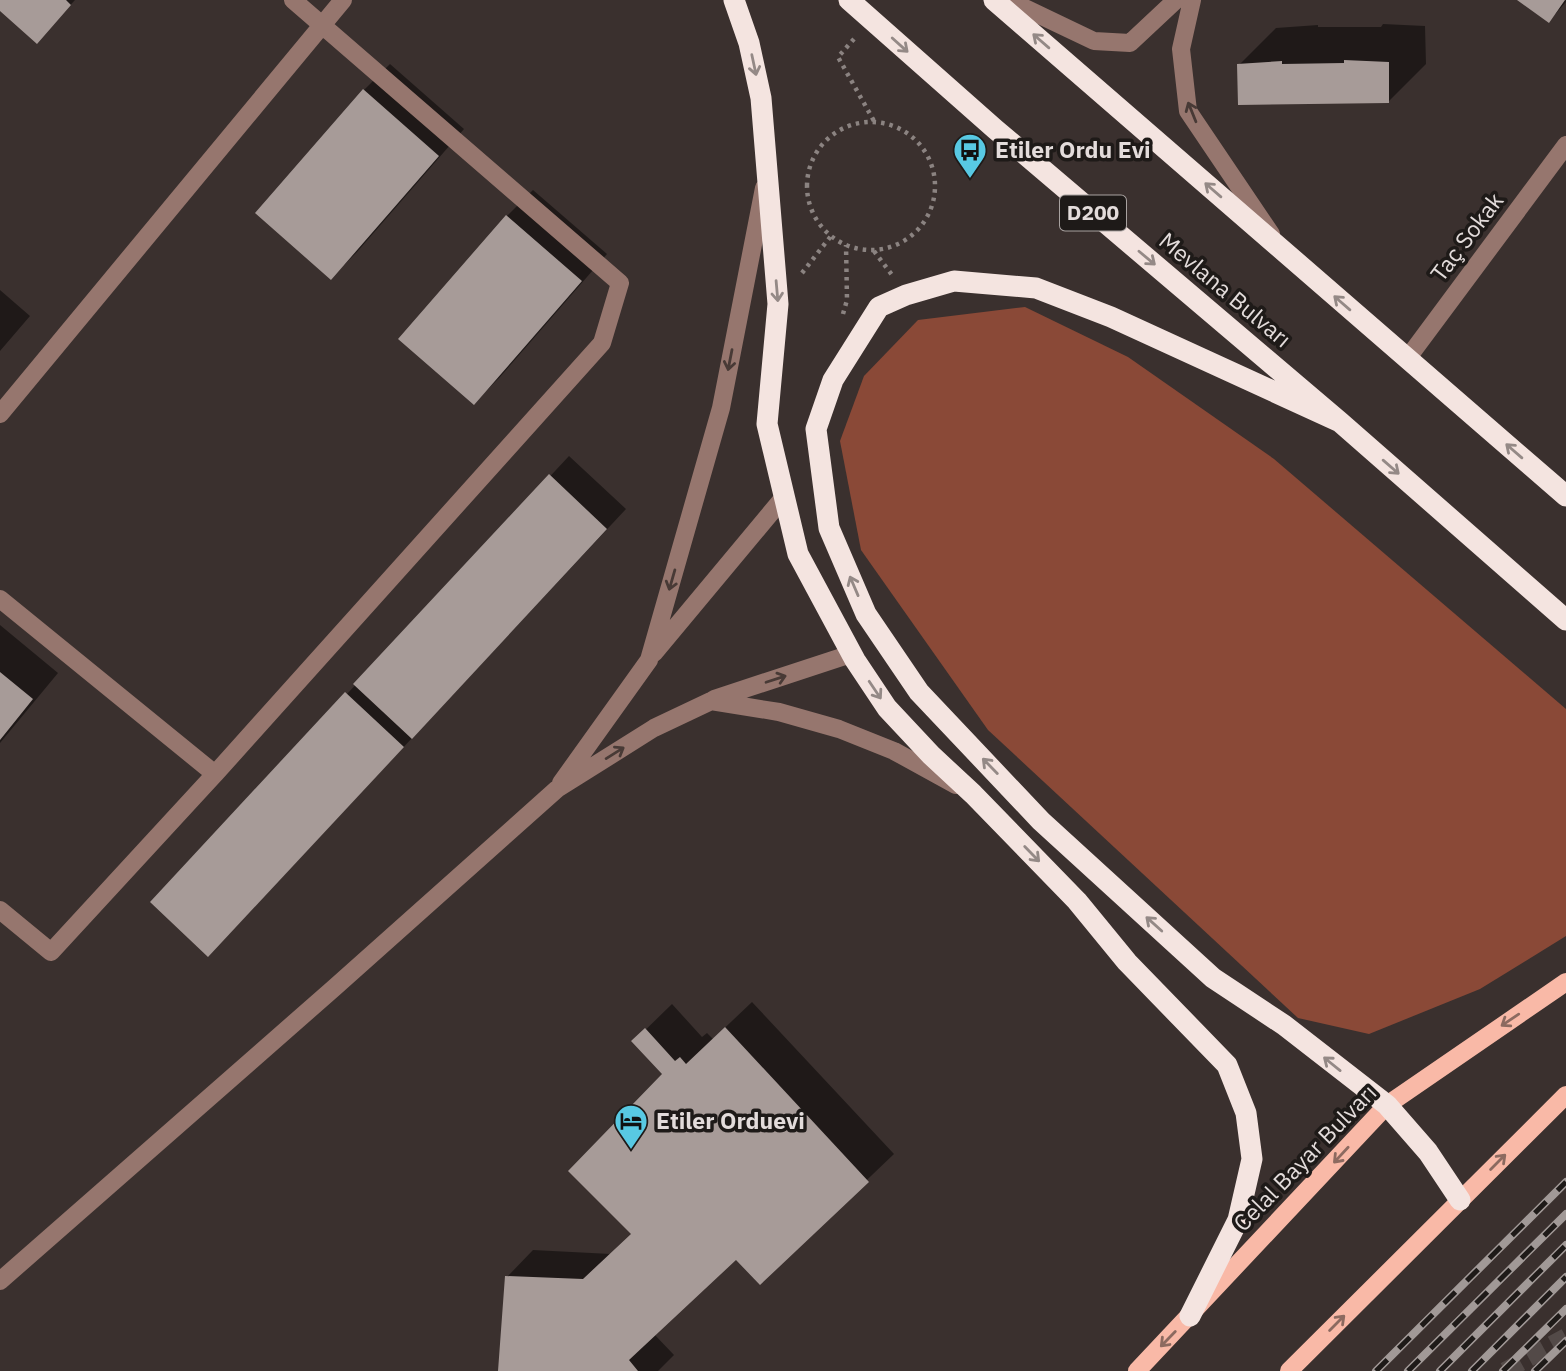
<svg xmlns="http://www.w3.org/2000/svg" width="1566" height="1371" font-family="'IBM Plex Sans',sans-serif">
  <rect width="100%" height="100%" fill="#3a302e"/>
  <path fill="#8a4937" d="M1025,307L1128,357L1274,459L1566,709V936L1480,989L1369,1034L1298,1018L988,730L861,550L840,441L864,376L918,320Z"/>
  <path fill="#0007" d="M0,0H75L37,41L0,9Z
    M1520,0H1566V2L1549,21Z
    M1383,24L1425,26L1426,64L1389,101L1239,65L1276,28L1318,25V27H1381Z
    M390,64L464,129L357,252L331,278L364,90Z
    M533,190L607,254L500,377L474,403L507,216Z
    M0,290L30,316L0,351Z
    M569,456L626,509L228,935L347,694Z
    M0,625L58,673L0,743Z
    M752,1002L894,1154L760,1282L736,1257L654,1334L674,1355L658,1371H500L507,1277L533,1250L611,1254L633,1234L664,1074L634,1041L672,1004L702,1037L707,1033L713,1039Z"/>
  <path fill="#a79b98" d="M0,0H66L71,5L37,44L0,11Z
    M1517,0H1565L1549,23Z
    M1344,60L1389,62V103L1238,105L1237,64L1282,61V64L1344,63Z
    M363,89L439,156L331,280L255,213Z
    M506,215L582,281L474,405L398,339Z
    M549,474L607,529L412,739L353,684Z
    M0,672L33,699L0,740Z
    M345,692L404,747L208,957L150,902Z
    M725,1027L869,1182L760,1285L736,1260L629,1360L638,1371H498L505,1276L583,1279L631,1234L568,1171L662,1074L631,1041L645,1028L675,1061L680,1057L686,1064Z"/>
  <g fill="none" stroke-linecap="round" stroke-linejoin="round">
    <path stroke="#534a48" stroke-width="18" stroke-dasharray="18 9" stroke-linecap="butt" d="M1505,1371L1566,1337"/>
    <path stroke="#8b8381" stroke-width="4.5" stroke-dasharray="3.5 5" stroke-linecap="butt" d="M854,39L838,57L874,121
      M807 186a64 64 0 1 1 128 0a64 64 0 1 1-128 0Z
      M874,251L892,275
      M802,273L831,236
      M843,314L847,300L846,245"/>
    <path stroke="#96766e" stroke-width="18" d="M1008,0L1094,41L1130,43L1176,0
      M1192,0L1181,49L1188,111L1271,234
      M1407,359L1566,145
      M0,414L343,0
      M0,599L215,774L602,343L620,283L293,0
      M654,653L784,497
      M714,699L851,654
      M561,783L649,660L721,408L764,188
      M0,910L51,952L215,774
      M0,1281L334,988L557,789L654,728L711,701L779,712L839,729L894,751L956,785"/>
    <path stroke="#f9b9a7" stroke-width="18" d="M1137,1371L1387,1105L1566,982
      M1289,1371L1566,1095"/>
    <path stroke="#f4e4e0" stroke-width="21" d="M734,0L749,43L761,98L778,304L767,424L798,554L855,660L887,708L931,755L973,794L1077,901L1127,962L1227,1065L1246,1113L1252,1159L1238,1220L1190,1316
      M849,0L995,129L1340,422L1566,620
      M994,0L1566,496
      M1340,422L1111,317L1036,288L954,281L906,295L879,307L833,380L816,429L829,528L866,614L919,692L1041,821L1213,978L1284,1025L1387,1105L1428,1152L1460,1200"/>
    <defs>
      <path id="rail" d="M1376,1371L1566,1182
        M1408,1371L1566,1214
        M1440,1371L1566,1245
        M1472,1371L1566,1277
        M1503,1371L1566,1309
        M1535,1371L1566,1341"/>
    </defs>
    <use href="#rail" stroke="#a19997" stroke-width="8"/>
    <use href="#rail" stroke="#1e1a18" stroke-width="5" stroke-dasharray="16" stroke-linecap="butt"/>
  </g>
  <defs><path id="oneway-shaft" d="M-6 0H5M1.5-3L5.5 0L1.5 3" fill="none" stroke-width="1.6" stroke-linecap="round" stroke-linejoin="round" transform="scale(1.75)"/></defs>
  <g stroke="#948986">
    <use href="#oneway-shaft" transform="translate(1041 41) rotate(-139)"/>
    <use href="#oneway-shaft" transform="translate(900 45) rotate(42)"/>
    <use href="#oneway-shaft" transform="translate(754 65) rotate(78)"/>
    <use href="#oneway-shaft" transform="translate(1213 190) rotate(-139)"/>
    <use href="#oneway-shaft" transform="translate(1147 258) rotate(40)"/>
    <use href="#oneway-shaft" transform="translate(777 291) rotate(85)"/>
    <use href="#oneway-shaft" transform="translate(1342 303) rotate(-139)"/>
    <use href="#oneway-shaft" transform="translate(1514 451) rotate(-139)"/>
    <use href="#oneway-shaft" transform="translate(1391 467) rotate(41)"/>
    <use href="#oneway-shaft" transform="translate(854 586) rotate(-113)"/>
    <use href="#oneway-shaft" transform="translate(875 690) rotate(56)"/>
    <use href="#oneway-shaft" transform="translate(990 766) rotate(-134)"/>
    <use href="#oneway-shaft" transform="translate(1032 854) rotate(46)"/>
    <use href="#oneway-shaft" transform="translate(1154 924) rotate(-138)"/>
    <use href="#oneway-shaft" transform="translate(1332 1064) rotate(-141)"/>
  </g>
  <g stroke="#483a36">
    <use href="#oneway-shaft" transform="translate(1192 112) rotate(-112)"/>
    <use href="#oneway-shaft" transform="translate(730 360) rotate(101)"/>
    <use href="#oneway-shaft" transform="translate(672 580) rotate(106)"/>
    <use href="#oneway-shaft" transform="translate(776 679) rotate(-18)"/>
    <use href="#oneway-shaft" transform="translate(615 753) rotate(-32)"/>
  </g>
  <g stroke="#8c6a60">
    <use href="#oneway-shaft" transform="translate(1510 1020) rotate(146)"/>
    <use href="#oneway-shaft" transform="translate(1341 1155) rotate(133)"/>
    <use href="#oneway-shaft" transform="translate(1498 1162) rotate(-45)"/>
    <use href="#oneway-shaft" transform="translate(1337 1323) rotate(-45)"/>
    <use href="#oneway-shaft" transform="translate(1168 1339) rotate(134)"/>
  </g>
  <defs>
    <symbol id="bus-pin" viewBox="-11 -11 22 30"><path d="M0 17L-7.5 6A9.5 9.5 0 1 1 7.5 6Z" fill="#58c9e3" stroke="#1e1a18"/><path d="M-5-6H5V4H4V6H2V4H-2V6H-4V4H-5ZM-3.5-4V0h7V-4ZM-3.5 1.2v1.5H-2V1.2ZM2 1.2v1.5H3.5V1.2Z" fill="#111"/></symbol>
    <symbol id="hotel-pin" viewBox="-11 -11 22 30"><path d="M0 17L-7.5 6A9.5 9.5 0 1 1 7.5 6Z" fill="#58c9e3" stroke="#1e1a18"/><path d="M-6-4.5h1.5V1H6V5H4.5V3h-9V5H-6ZM-4 0a1.8 1.8 0 1 1 3.6 0ZM.5 0V-2.5h3Q6-2.5 6 0Z" fill="#111"/></symbol>
  </defs>
  <g fill-rule="evenodd">
    <use href="#bus-pin" x="951" y="131" width="38" height="52"/>
    <use href="#hotel-pin" x="612" y="1102" width="38" height="52"/>
  </g>
  <g text-anchor="middle" stroke-width="7" stroke-linejoin="round" paint-order="stroke">
    <rect fill="#1e1a18" stroke="#a8a2a0" stroke-width="2" x="1060" y="195.5" width="66" height="35" rx="5"/>
    <g font-size="21" font-weight="bold" fill="#e3dcdb">
      <text x="1093" y="220">D200</text>
    </g>
    <g font-size="23" font-weight="bold" fill="#e3dcdb" stroke="#1e1a18" text-anchor="start">
      <text x="995" y="158">Etiler Ordu Evi</text>
      <text x="656" y="1129">Etiler Orduevi</text>
    </g>
    <g font-size="23" fill="#e3dcdb" stroke="#1e1a18">
      <text transform="translate(1467 237) rotate(-53)" y="8">Taç Sokak</text>
      <text transform="translate(1225 290) rotate(40)" y="8">Mevlana Bulvarı</text>
      <text transform="translate(1305 1158) rotate(-46)" y="8">Celal Bayar Bulvarı</text>
    </g>
  </g>
</svg>
